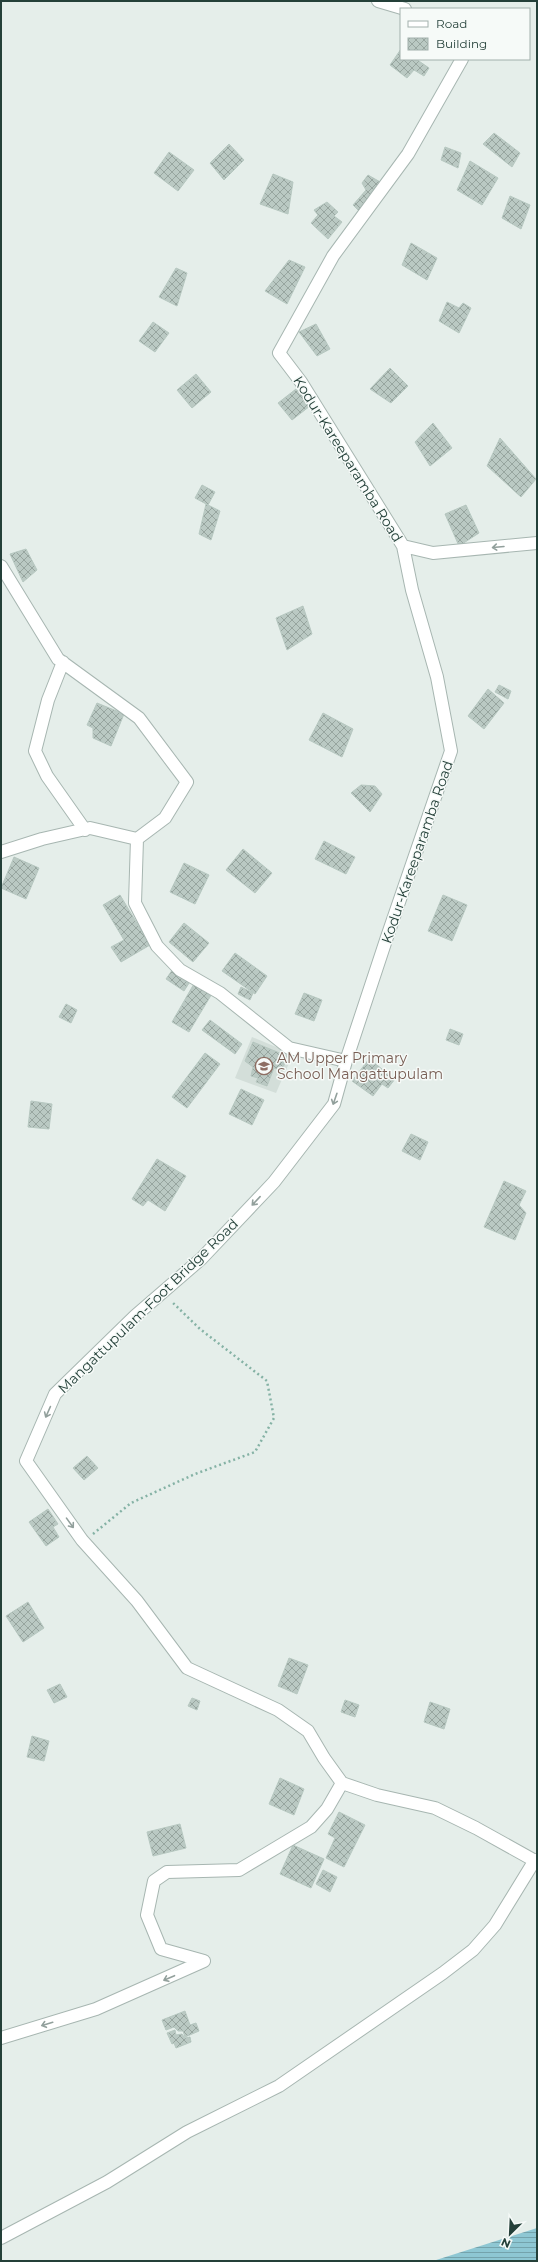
<svg xmlns="http://www.w3.org/2000/svg" width="538" height="2262" font-family="Montserrat,sans-serif">
  <defs>
    <pattern id="water-rules" width="6" height="5" patternUnits="userSpaceOnUse"><rect width="6" height="5" fill="#8ec7d3"/><path d="M0 2.5h6" fill="none" stroke="#74a3ac"/></pattern>
    <pattern id="building-cross-hatch" width="8" height="8" patternUnits="userSpaceOnUse"><rect width="8" height="8" fill="#bac9c3"/><path d="M0 0l8 8M0 8l8-8" fill="none" stroke="#97a59f"/></pattern>
  </defs>
  <rect width="100%" height="100%" fill="#e5eeea"/>
  <path fill="#d3ded9" d="M252,1037L293,1054L276,1093L235,1078Z"/>
  <path fill="url(#water-rules)" d="M537,2228V2261H433Z"/>
  <path fill="url(#building-cross-hatch)" stroke="#b7c8c1" d="M401,49V59H416L429,68L424,76L414,70L407,78L390,65Z
    M494,133L520,153L512,167L483,144Z
    M229,144L244,160L224,180L210,163Z
    M445,147L461,153L458,168L441,160Z
    M169,152L194,170L178,191L154,173Z
    M470,161L498,178L482,205L457,190Z
    M273,174L293,182L288,214L260,204Z
    M368,175L382,183L361,213L353,205L366,190L362,183Z
    M510,196L530,205L521,229L502,218Z
    M327,202L338,212L334,216L342,222L328,239L311,223L318,215L314,210Z
    M411,243L437,258L427,280L402,265Z
    M289,260L305,267L287,304L265,291Z
    M176,268L187,273L177,306L159,297Z
    M447,302L459,308L463,303L471,308L459,333L439,321Z
    M153,322L169,333L155,352L139,341Z
    M316,324L330,349L317,356L299,332Z
    M390,368L408,386L391,403L370,389Z
    M196,374L211,392L192,408L177,390Z
    M296,389L310,406L292,420L278,403Z
    M433,423L452,448L430,466L415,442Z
    M500,438L536,479L521,497L487,466Z
    M202,485L215,492L208,505L195,498Z
    M206,504L220,511L211,540L199,534Z
    M466,505L479,533L459,546L445,514Z
    M26,549L37,570L23,582L10,554Z
    M303,606L312,634L287,650L276,618Z
    M499,685L511,691L508,699L495,692Z
    M488,689L504,703L484,729L468,716Z
    M97,703L124,714L111,746L93,738V728L87,725Z
    M323,713L353,729L342,757L309,740Z
    M361,785L375,786L382,794L370,812L351,793Z
    M324,841L355,857L346,874L315,859Z
    M243,849L272,873L255,893L226,870Z
    M14,857L39,868L26,899L1,888Z
    M184,863L209,875L195,904L170,892Z
    M120,895L150,945L121,962L111,947L124,940L103,905Z
    M443,895L467,905L452,941L428,931Z
    M184,923L209,943L193,962L169,942Z
    M235,953L267,976L255,994L222,971Z
    M173,969L191,980L184,991L166,979Z
    M195,982L213,992L189,1032L172,1022Z
    M241,987L253,993L250,1000L238,994Z
    M304,993L322,1000L314,1021L295,1014Z
    M66,1004L77,1010L71,1023L59,1017Z
    M210,1020L242,1044L235,1054L202,1030Z
    M450,1029L463,1034L459,1045L446,1040Z
    M253,1042L287,1056L282,1071L274,1068L267,1086L256,1082L258,1078L251,1076L253,1067L245,1061Z
    M205,1053L220,1064L187,1108L172,1097Z
    M369,1059L395,1079L388,1088L382,1084L373,1096L352,1081Z
    M241,1089L264,1100L252,1125L229,1114Z
    M31,1101L52,1104L49,1129L28,1127Z
    M411,1134L428,1142L420,1160L402,1151Z
    M157,1159L186,1176L165,1211L148,1200L143,1206L132,1199Z
    M504,1181L526,1191L519,1205L526,1213L515,1240L484,1227Z
    M87,1456L98,1468L84,1480L73,1468Z
    M48,1509L58,1524L53,1527L59,1537L46,1546L29,1522Z
    M28,1602L44,1628L23,1642L6,1616Z
    M289,1658L308,1665L297,1694L278,1686Z
    M60,1684L67,1697L54,1703L47,1690Z
    M192,1698L200,1701L197,1710L188,1706Z
    M345,1700L359,1705L355,1717L341,1712Z
    M430,1702L450,1709L444,1729L424,1722Z
    M32,1736L49,1741L44,1761L27,1757Z
    M280,1778L304,1789L294,1815L269,1804Z
    M339,1812L365,1825L344,1867L326,1858L335,1838L328,1834Z
    M180,1824L186,1848L153,1856L147,1832Z
    M293,1845L324,1859L311,1888L280,1874Z
    M323,1870L337,1877L330,1892L316,1884Z
    M185,2011L190,2025L196,2023L199,2031L185,2037L183,2031H178L174,2027L166,2030L162,2020Z
    M175,2030L176,2035L182,2034L185,2038L190,2037L191,2042L176,2048L174,2043L172,2044L167,2033Z"/>
  <g fill="none" stroke-linecap="round" stroke-linejoin="round">
    <defs>
      <path id="minor" d="M378,1L405,9
        M462,59L408,154L333,256L279,353L301,382L403,546L412,590L437,677L451,751L387,937L346,1061L334,1104L274,1182L201,1259L135,1316L55,1394L26,1461L82,1540L137,1601L187,1668L278,1710L308,1731L324,1758L342,1783L377,1795L435,1808L476,1828L537,1862
        M403,546L433,553L537,543
        M1,566L58,659L139,718L187,782L165,818L137,839
        M63,662L48,700L35,751L47,776L85,830
        M137,839L135,903L157,946L180,970L220,993L289,1048L346,1061
        M1,852L42,839L90,828L137,839
        M204,1961L161,1949L147,1915L154,1881L167,1872L239,1870L311,1827L327,1809L342,1783
        M1,2038L96,2009L204,1961
        M1,2238L107,2182L187,2132L279,2086L443,1973L473,1950L495,1925L535,1860"/>
    </defs>
    <use href="#minor" stroke="#a7b6b1" stroke-width="14"/>
    <path stroke="#85b2a5" stroke-width="2.5" stroke-dasharray="2 3" stroke-linecap="butt" d="M93,1534L131,1503L195,1474L255,1452L274,1418L267,1381L200,1329L171,1301"/>
    <use href="#minor" stroke="#fff" stroke-width="12"/>
  </g>
  <defs><path id="oneway-shaft" d="M-6 0H5M1.5-3L5.5 0L1.5 3" fill="none" stroke-width="1.6" stroke-linecap="round" stroke-linejoin="round"/></defs>
  <g stroke="#92a09c">
    <use href="#oneway-shaft" transform="translate(498 547) rotate(175)"/>
    <use href="#oneway-shaft" transform="translate(335 1099) rotate(109)"/>
    <use href="#oneway-shaft" transform="translate(256 1201) rotate(133)"/>
    <use href="#oneway-shaft" transform="translate(48 1412) rotate(114)"/>
    <use href="#oneway-shaft" transform="translate(70 1523) rotate(54)"/>
    <use href="#oneway-shaft" transform="translate(169 1978) rotate(157)"/>
    <use href="#oneway-shaft" transform="translate(47 2024) rotate(163)"/>
  </g>
  <defs>
    <symbol id="school-ring" viewBox="-11 -11 22 22"><circle r="9.5" fill="#f6faf8" stroke="#8d6e63" stroke-width="1.5"/><path d="M0-5L7-2L0 1L-7-2ZM-4 1L0 2.5L4 1V4Q0 6-4 4Z" fill="#8d6e63"/></symbol>
  </defs>
  <g fill-rule="evenodd">
    <use href="#school-ring" x="254" y="1056" width="20" height="20"/>
  </g>
  <g text-anchor="middle" stroke-width="3" stroke-linejoin="round" paint-order="stroke">
    <g font-size="14" fill="#244039" stroke="#f6faf8">
      <text transform="translate(348 459) rotate(58)" y="5">Kodur-Kareeparamba Road</text>
      <text transform="translate(417 852) rotate(-71)" y="5">Kodur-Kareeparamba Road</text>
      <text transform="translate(148 1306) rotate(-44)" y="5">Mangattupulam-Foot Bridge Road</text>
    </g>
    <g font-size="14" fill="#785e54" stroke="#f6faf8" text-anchor="start">
      <text x="277" y="1063">AM Upper Primary<tspan x="277" dy="16">School Mangattupulam</tspan></text>
    </g>
  </g>
  <rect width="538" height="2262" fill="none" stroke="#244039" stroke-width="4"/>
  <rect x="400" y="8" width="130" height="52" fill="#f6faf8" stroke="#a2b0ac"/>
  <rect x="408" y="21" width="20" height="6" fill="#ffffff" stroke="#a2b0ac"/>
  <text x="436" y="28" font-size="12" fill="#244039">Road</text>
  <rect x="408" y="38" width="20" height="12" fill="url(#building-cross-hatch)" stroke="#a2b0ac"/>
  <text x="436" y="48" font-size="12" fill="#244039">Building</text>
  <g transform="translate(510 2234) rotate(204)" stroke="#f6faf8" stroke-width="3" paint-order="stroke">
  <path d="M0-3L7 15L0 10L-7 15Z" fill="#244039"/>
  <text y="-6" font-size="11" font-weight="bold" text-anchor="middle" fill="#244039">N</text>
  </g>
</svg>
